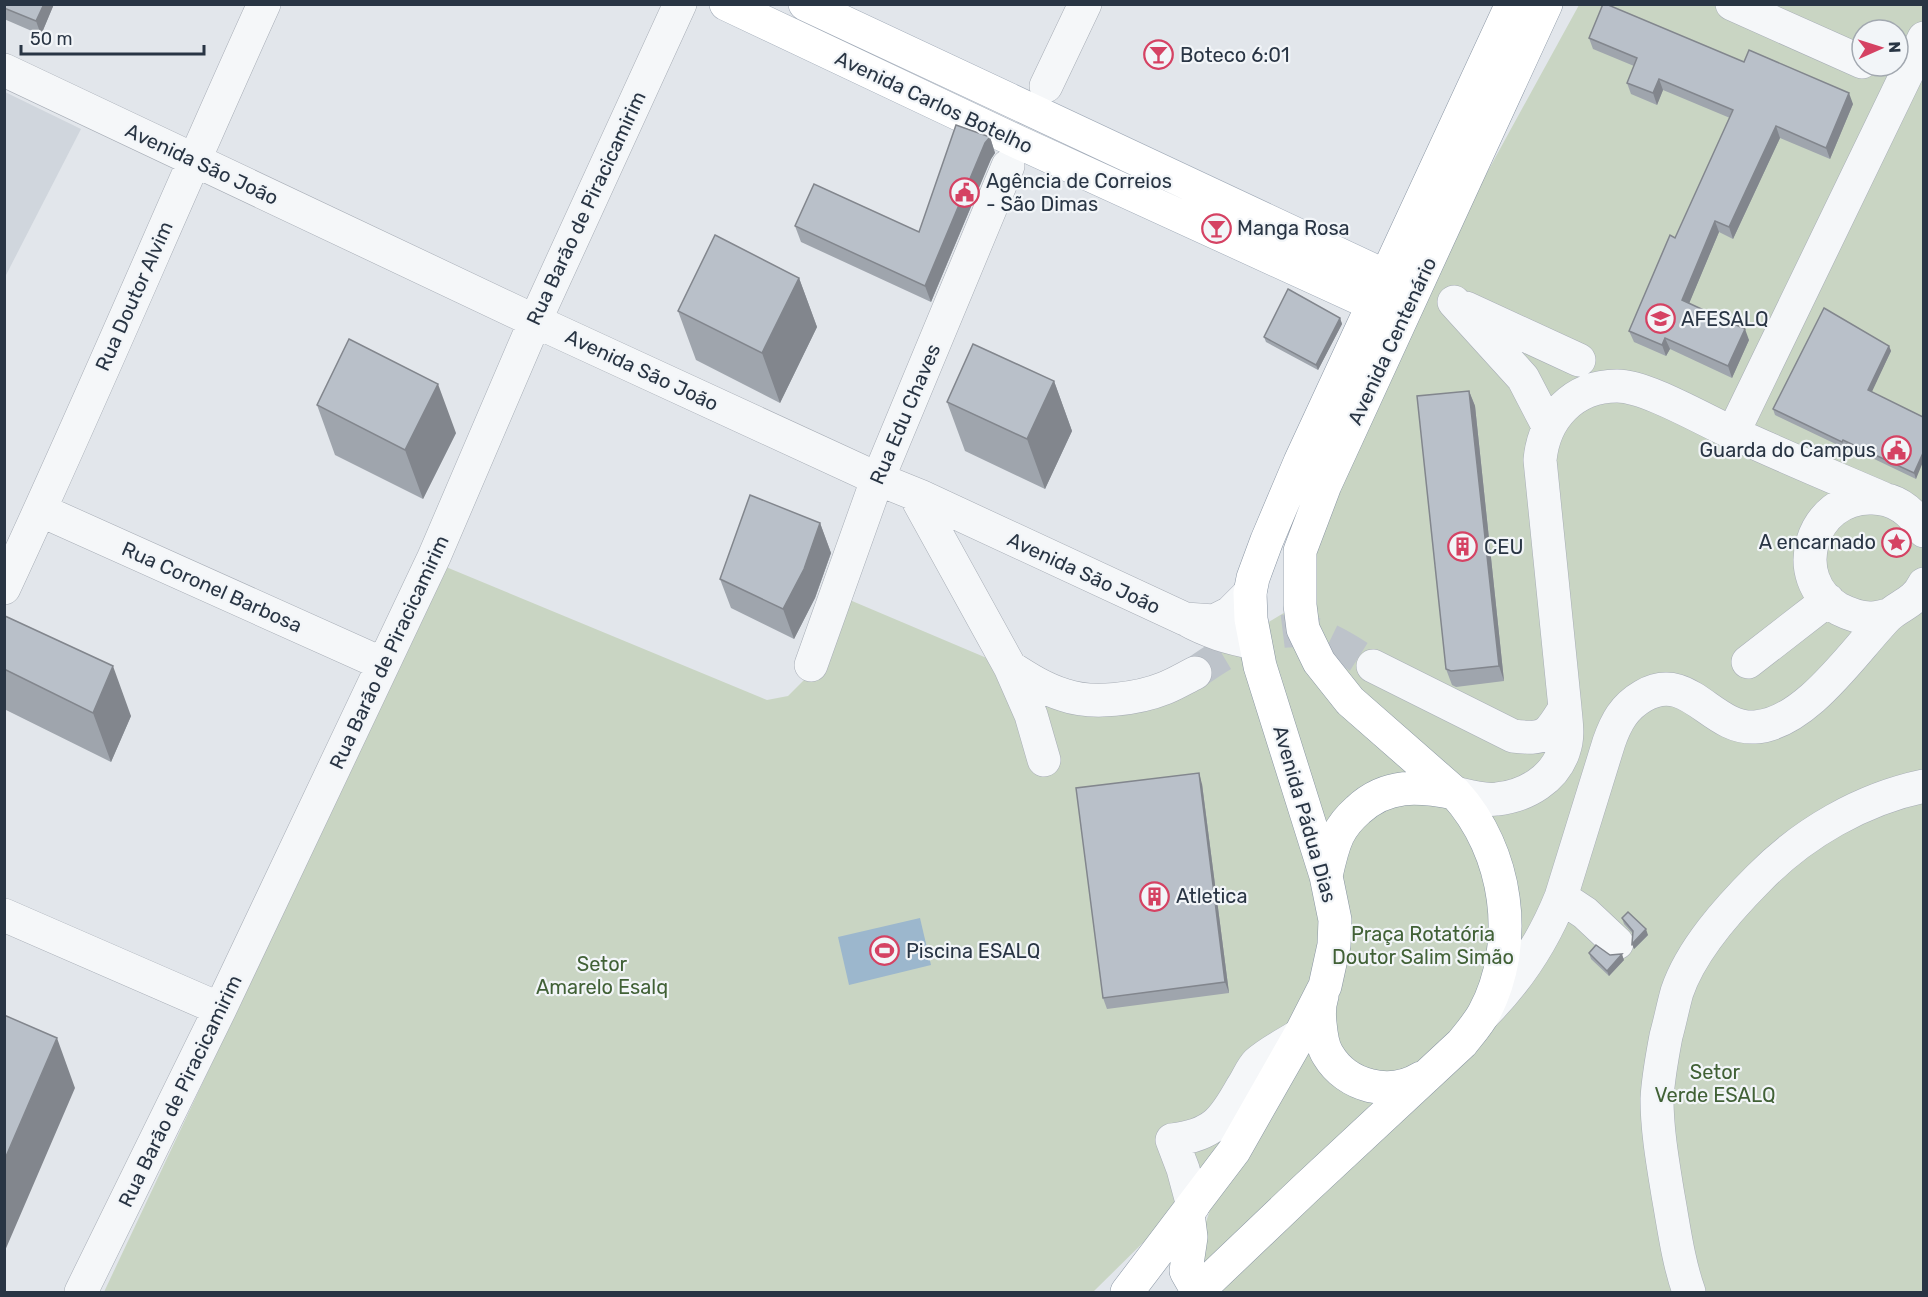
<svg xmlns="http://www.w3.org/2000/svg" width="1928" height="1297" font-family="Rubik,sans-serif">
  <rect width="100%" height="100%" fill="#e2e6eb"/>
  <path fill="#d0d6dd" d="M5,92L81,129L5,277Z"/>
  <path fill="#c9d5c3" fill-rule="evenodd" d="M1579,5H1923V1292H1199L1189,1273L1211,1207L1233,1154L1093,1292H104L446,567L767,700L788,696L807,677L845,598L1069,693L1089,698L1190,669L1297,605V583L1438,262ZM1862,30H1898V66H1862Z"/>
  <path fill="#9cb7cd" d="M920,918L931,965L849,985L838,937Z"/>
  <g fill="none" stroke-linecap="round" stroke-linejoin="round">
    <path stroke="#bdc3ca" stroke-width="33" stroke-dasharray="33 16" stroke-linecap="butt" d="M1195,673C1228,650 1277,618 1320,636C1338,643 1356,655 1373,666"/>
    <defs>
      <path id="minor" d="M1732,4L1862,62
        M4,70L535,321L878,479L920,496L1185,619C1208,632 1229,638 1255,643
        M1046,86L1085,4
        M1454,302L1523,378L1548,426
        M1466,308L1579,360
        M1733,433L1924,38
        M920,496L919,502L1010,667C1027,678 1044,689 1064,695C1092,705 1138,699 1165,688C1175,684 1185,678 1195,673
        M40,510L383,664
        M4,588C94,395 176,198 264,4
        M1889,615C1883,616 1876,618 1870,618C1859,618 1849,614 1839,609C1786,579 1811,496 1872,498C1895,498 1912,511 1924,531
        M1185,619L1214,621L1230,613L1250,593
        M1748,662L1828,600
        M811,665L873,491L1008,166
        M1373,666L1513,736C1547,740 1548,735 1565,708
        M1010,667L1031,715L1044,760
        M1455,793C1468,796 1483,801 1497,799C1526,796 1555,779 1564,750C1569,736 1566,721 1565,708L1540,460C1544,418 1573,386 1617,386C1646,386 1702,419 1731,432C1780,455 1831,476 1882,498
        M1561,897L1585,913L1617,943
        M4,915L220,1009
        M1484,1014C1519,979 1543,942 1561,897L1609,742C1616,722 1624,707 1643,696C1689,669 1711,730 1755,727C1806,724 1854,651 1887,617C1899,605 1915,603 1924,584
        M1193,1206L1183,1169L1172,1140C1213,1135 1223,1121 1242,1087C1247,1080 1251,1069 1257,1063C1269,1052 1286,1044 1300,1035
        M81,1292L220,1009L434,557L535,321L680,4
        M1689,1292C1678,1261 1674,1228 1668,1195C1663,1164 1657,1131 1657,1099C1658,1079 1662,1057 1666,1036C1670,1022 1673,1006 1677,992C1691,950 1728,909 1759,878C1803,833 1862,799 1924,786"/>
      <path id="major" d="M726,4L1020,143L1372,304
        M805,4L1411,288"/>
      <path id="highway" d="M1326,876C1329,862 1332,848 1338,835C1343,825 1350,817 1358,810C1387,783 1419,786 1455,793
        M1322,996C1319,1005 1319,1014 1320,1023C1321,1034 1322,1046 1328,1055C1347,1087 1390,1097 1421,1078
        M1188,1213L1191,1237L1186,1271L1198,1292
        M1127,1292L1234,1151L1300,1035L1325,986L1334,945L1335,920L1326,876L1260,666L1251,619L1250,593L1253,578L1267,540L1300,462L1512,4
        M1197,1292L1304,1190L1462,1043C1469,1034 1478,1024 1484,1013C1521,944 1508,851 1455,793L1350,701L1319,662L1303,629L1300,605V551L1325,485L1546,4"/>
    </defs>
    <use href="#minor" stroke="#a7adb6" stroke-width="34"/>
    <use href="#major" stroke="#a1abb8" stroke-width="34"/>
    <use href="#highway" stroke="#8995a3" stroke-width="34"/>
    <use href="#minor" stroke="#f5f7f9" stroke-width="33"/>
    <use href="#major" stroke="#fff" stroke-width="33"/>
    <use href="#highway" stroke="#fff" stroke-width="33"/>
  </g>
  <path fill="#9fa5ad" d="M4,4H54L41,35L4,19Z
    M1589,38L1744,62L1853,104L1830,159L1780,138L1733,239L1719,232L1689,303L1749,340L1732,378L1670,349L1666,356L1634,342L1629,331L1675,238L1730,118L1663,90L1657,105L1631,94L1627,83L1634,66L1593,49Z
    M990,137L995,153L991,159L931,302L801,242L795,226L919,232Z
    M799,278L817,327L780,403L696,360L678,311Z
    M1340,318L1342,324L1318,370L1266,342L1264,337Z
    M1889,346L1891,351L1871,392L1923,417L1916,479L1845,445L1844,448L1775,415L1773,409Z
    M1054,381L1072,431L1045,489L965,451L947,402Z
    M1469,391L1475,406L1504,681L1456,687L1452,685L1446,669Z
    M317,405L456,433L423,499L335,455Z
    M820,523L831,553L815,598L794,639L731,608L720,579Z
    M5,616L131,716L111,762L4,709Z
    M1202,784L1229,993L1107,1009L1103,998Z
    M1622,918L1648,935L1634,949L1632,944L1633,934L1624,924Z
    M1589,953L1610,955L1624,960L1609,976L1591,959Z"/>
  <path fill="#82868d" d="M44,4H54L41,35L36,21Z
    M1659,79L1663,90L1657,105L1653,93Z
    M1849,93L1853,104L1830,159L1826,148Z
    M1776,126L1780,138L1733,239L1729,227Z
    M990,137L995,153L991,159L931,302L925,286L985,143Z
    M1715,221L1719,232L1686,311L1682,300Z
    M799,278L817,327L780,403L762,353Z
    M1340,318L1342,324L1318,370L1316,365Z
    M1745,329L1749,340L1732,378L1728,366Z
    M1665,338L1670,349L1666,356L1662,345Z
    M1889,346L1891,351L1870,396L1868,390Z
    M1054,381L1072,431L1045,489L1027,439Z
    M438,384L456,433L423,499L405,450Z
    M1469,391L1475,406L1504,681L1499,666Z
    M1923,453V462L1916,479L1914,473Z
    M820,523L831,553L815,598L794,639L783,609Z
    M113,666L131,716L111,762L93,713Z
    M1199,773L1202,784L1229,993L1225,982Z
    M1646,929L1648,935L1634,949L1632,944Z
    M1622,954L1624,960L1609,976L1607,971Z
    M57,1038L75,1088L4,1253V1161Z"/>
  <path fill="#b9c0c9" stroke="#82868d" stroke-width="1.5" d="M4,4H44L36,21L4,8Z
    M1603,4H1606L1744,62L1749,50L1849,93L1826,148L1776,126L1729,227L1715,221L1682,300L1745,329L1728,366L1665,338L1662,345L1629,331L1670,235L1675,238L1733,110L1659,79L1653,93L1627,83L1637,58L1589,38Z
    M956,125L990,137L985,143L925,286L795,226L814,184L919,232Z
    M715,235L799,278L762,353L678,311Z
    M1288,289L1340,318L1316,365L1264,337Z
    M1824,308L1889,346L1868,390L1923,417V453L1914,473L1843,440L1842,442L1773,409Z
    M349,339L438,384L405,450L317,405Z
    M973,344L1054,381L1027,439L947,402Z
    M1469,391L1499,666L1451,671L1446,669L1417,396Z
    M750,495L820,523L804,569L783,609L720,579Z
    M5,616L113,666L93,713L4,669Z
    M1199,773L1225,982L1103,998L1076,788Z
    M1628,912L1646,929L1632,944L1633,931L1622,918Z
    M1596,945L1610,955L1622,954L1607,971L1589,953Z
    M4,1015L57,1038L4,1161Z"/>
  <defs>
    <symbol id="bar-ring" viewBox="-11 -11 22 22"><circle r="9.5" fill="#f2f5f8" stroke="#d54263" stroke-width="1.5"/><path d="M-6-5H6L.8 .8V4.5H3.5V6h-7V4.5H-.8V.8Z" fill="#d54263"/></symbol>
    <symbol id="civic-ring" viewBox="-11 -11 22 22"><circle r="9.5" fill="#f2f5f8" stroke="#d54263" stroke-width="1.5"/><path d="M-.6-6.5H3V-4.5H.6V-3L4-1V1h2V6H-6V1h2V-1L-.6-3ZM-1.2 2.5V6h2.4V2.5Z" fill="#d54263"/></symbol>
    <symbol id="university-ring" viewBox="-11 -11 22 22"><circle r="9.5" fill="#f2f5f8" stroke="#d54263" stroke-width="1.5"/><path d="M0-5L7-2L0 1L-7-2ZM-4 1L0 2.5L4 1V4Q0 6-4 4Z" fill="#d54263"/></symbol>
    <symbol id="sight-ring" viewBox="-11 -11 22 22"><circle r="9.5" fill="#f2f5f8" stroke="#d54263" stroke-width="1.5"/><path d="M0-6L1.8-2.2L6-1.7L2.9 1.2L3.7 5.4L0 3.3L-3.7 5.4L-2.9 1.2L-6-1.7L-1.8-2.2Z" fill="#d54263"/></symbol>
    <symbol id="building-ring" viewBox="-11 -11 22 22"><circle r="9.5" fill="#f2f5f8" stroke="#d54263" stroke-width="1.5"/><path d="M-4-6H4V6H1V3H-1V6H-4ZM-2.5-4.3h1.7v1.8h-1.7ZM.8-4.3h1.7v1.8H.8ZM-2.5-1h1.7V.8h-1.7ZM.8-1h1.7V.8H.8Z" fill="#d54263"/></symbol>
    <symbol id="stadium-ring" viewBox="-11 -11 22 22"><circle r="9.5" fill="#f2f5f8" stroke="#d54263" stroke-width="1.5"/><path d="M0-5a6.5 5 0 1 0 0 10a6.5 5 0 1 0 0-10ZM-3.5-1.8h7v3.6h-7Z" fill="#d54263"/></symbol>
  </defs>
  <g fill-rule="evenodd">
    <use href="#bar-ring" x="1142" y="38" width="33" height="33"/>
    <use href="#civic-ring" x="948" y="176" width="33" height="33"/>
    <use href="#bar-ring" x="1200" y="212" width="33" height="33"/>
    <use href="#university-ring" x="1644" y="302" width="33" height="33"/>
    <use href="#civic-ring" x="1880" y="434" width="33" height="33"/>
    <use href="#sight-ring" x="1880" y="526" width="33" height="33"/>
    <use href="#building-ring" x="1446" y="530" width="33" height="33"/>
    <use href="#building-ring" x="1138" y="880" width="33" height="33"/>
    <use href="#stadium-ring" x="868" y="934" width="33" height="33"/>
  </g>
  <g text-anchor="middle" stroke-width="4.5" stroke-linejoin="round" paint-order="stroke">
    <g font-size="20" fill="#293544" stroke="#f2f5f8" text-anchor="start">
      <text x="1180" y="62">Boteco 6:01</text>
      <text x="986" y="188">Agência de Correios<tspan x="986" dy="23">- São Dimas</tspan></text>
      <text x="1237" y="235">Manga Rosa</text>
      <text x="1681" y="326">AFESALQ</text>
      <text x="1876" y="457" text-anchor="end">Guarda do Campus</text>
      <text x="1876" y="549" text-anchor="end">A encarnado</text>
      <text x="1484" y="554">CEU</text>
      <text x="1176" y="903">Atletica</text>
      <text x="906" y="958">Piscina ESALQ</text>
    </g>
    <g font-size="20" fill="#293544" stroke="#f2f5f8">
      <text transform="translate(934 102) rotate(25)" y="7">Avenida Carlos Botelho</text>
      <text transform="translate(202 164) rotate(25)" y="7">Avenida São João</text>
      <text transform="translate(586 208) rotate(-65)" y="7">Rua Barão de Piracicamirim</text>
      <text transform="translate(134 296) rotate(-66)" y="7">Rua Doutor Alvim</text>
      <text transform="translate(1392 341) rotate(-65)" y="7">Avenida Centenário</text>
      <text transform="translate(642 370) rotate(25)" y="7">Avenida São João</text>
      <text transform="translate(905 414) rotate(-67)" y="7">Rua Edu Chaves</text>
      <text transform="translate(1084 573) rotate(25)" y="7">Avenida São João</text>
      <text transform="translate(212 587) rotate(24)" y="7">Rua Coronel Barbosa</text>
      <text transform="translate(389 652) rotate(-65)" y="7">Rua Barão de Piracicamirim</text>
      <text transform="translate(1305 814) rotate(74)" y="7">Avenida Pádua Dias</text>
      <text transform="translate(180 1091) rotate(-64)" y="7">Rua Barão de Piracicamirim</text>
    </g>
    <g font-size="20" fill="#416136" stroke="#f2f5f8">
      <text x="1423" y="941">Praça Rotatória<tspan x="1423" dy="23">Doutor Salim Simão</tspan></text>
      <text x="602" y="971">Setor<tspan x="602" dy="23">Amarelo Esalq</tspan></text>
      <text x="1715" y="1079">Setor<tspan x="1715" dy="23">Verde ESALQ</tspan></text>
    </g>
  </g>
  <rect width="1928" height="1297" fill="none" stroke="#293544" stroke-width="12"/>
  <g transform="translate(1880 48) rotate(87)"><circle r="28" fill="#f2f5f8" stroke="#a2a8b0" stroke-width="1.5"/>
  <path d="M0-4.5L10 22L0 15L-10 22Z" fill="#d54263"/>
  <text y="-9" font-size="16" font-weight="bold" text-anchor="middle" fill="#293544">N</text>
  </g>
  <path d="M21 45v9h183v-9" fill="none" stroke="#293544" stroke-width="3"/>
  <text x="30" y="45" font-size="18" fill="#293544" stroke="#f2f5f8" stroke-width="4.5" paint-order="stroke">50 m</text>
</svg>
